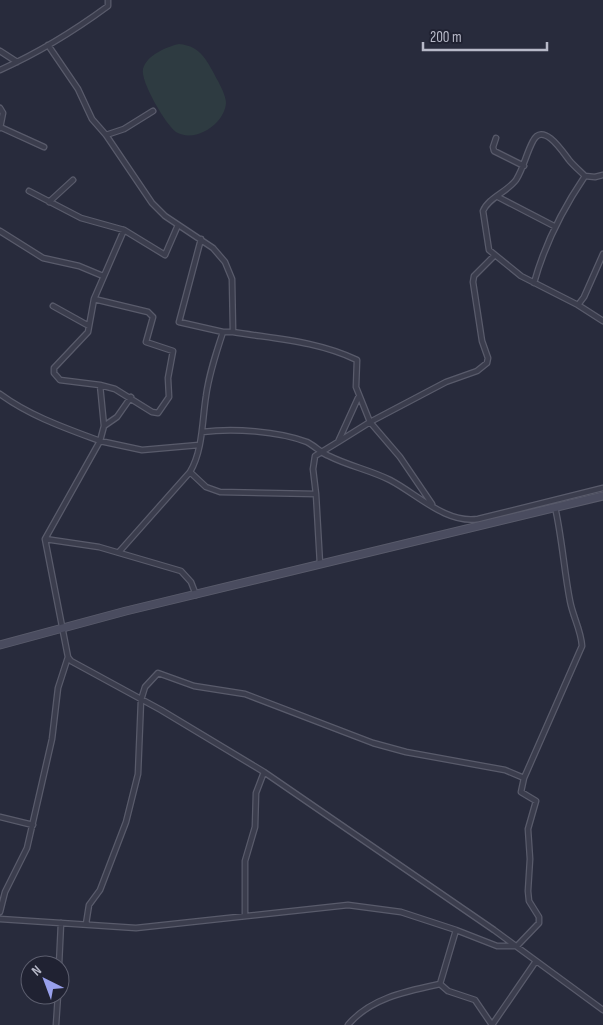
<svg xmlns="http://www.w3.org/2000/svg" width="603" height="1025" font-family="'Sofia Sans Condensed',sans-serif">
  <rect width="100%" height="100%" fill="#282b3c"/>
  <path fill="#2e3b41" d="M179,44C202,46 208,63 218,81C221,87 225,94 226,102C226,109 222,117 217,122C207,133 189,140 176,132C166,125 140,81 143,69C147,55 166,47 179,44Z"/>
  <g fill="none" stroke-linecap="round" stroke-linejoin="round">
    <defs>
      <path id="street" d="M48,45L78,89L92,119L106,135L152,203L165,216L213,248L225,262L232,279L233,332H223C216,353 209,374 206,396C202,421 203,450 190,472L206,487L220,492L316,494L320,564
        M0,51L17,62
        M0,70C38,53 74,31 108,6V0
        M0,108L3,113L0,128
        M0,127L44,147
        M106,135L124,129L153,111
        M496,138L493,147L494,151L524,166
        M603,175L595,177L585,176C580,171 574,166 569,160C563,152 543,121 533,141C526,154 524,167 516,180C507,192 488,198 483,211L489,250L521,276L578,305L603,321
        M29,191L81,218L124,230L165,255L178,225
        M498,197L554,226
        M49,202L73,180
        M0,231L43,258L79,266L103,276
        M201,239L179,322L223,332
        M534,283C545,243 562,210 585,176
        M94,299L148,312L153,317L146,342L173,351L168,378L169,397L158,413L152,412L115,389L100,385
        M578,305L584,297L603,254
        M53,306L89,326
        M233,332C276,339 317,341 357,360L356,387L370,422L400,457L432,504
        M0,394C30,416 65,428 100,441L104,426L100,385L60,380L54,373V368L88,332L94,299L124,230
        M104,426L117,417L131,397
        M202,432C233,428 278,431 307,442C315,446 321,453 329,456C349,466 370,470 390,480C417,494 446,524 478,519L603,488
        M338,442L370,422L446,382L477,371L487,363L488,358L482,341L473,282L474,276L495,255
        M199,445L142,450L100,441L45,539L68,657L71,661L161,710L264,772L494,930L603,1010
        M316,494L313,469L315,456L338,442L358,398
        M45,539L99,547L181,571L191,582L196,595
        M119,552L190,472
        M524,778L582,646C581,630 573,617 570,601C564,570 562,538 555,507
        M0,817L33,825
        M0,912L5,892L27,848L52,739L58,688L68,657
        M245,916V861L255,827L256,793L264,772
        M0,919L136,928L348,905L401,912L456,930L497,946H517L539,923V917L529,901L528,891L530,859L528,829L536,801L521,792L524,778L505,770L406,752L373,743L245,694L194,686L158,673L145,687L141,700L138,774L126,822L100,890L89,905L86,924
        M59,965L61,923
        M440,984L456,930
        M56,1025L58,995
        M348,1025C370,998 407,991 440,984L448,991L475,1000L492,1025
        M492,1025L536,961"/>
      <path id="secondary" d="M0,645L126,611L603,496"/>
    </defs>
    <use href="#street" stroke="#595b6b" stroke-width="7"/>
    <use href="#secondary" stroke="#595b6b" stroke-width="9"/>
    <use href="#street" stroke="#3b3d4d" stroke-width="4.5"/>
    <use href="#secondary" stroke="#4a4c5f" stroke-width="7"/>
  </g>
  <g transform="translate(45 980) rotate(318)"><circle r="24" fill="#202232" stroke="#5c5e6e"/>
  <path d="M0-4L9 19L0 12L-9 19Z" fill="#98a0ec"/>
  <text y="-8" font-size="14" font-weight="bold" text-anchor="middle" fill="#b7b9c8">N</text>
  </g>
  <path d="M423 42v8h124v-8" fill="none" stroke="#b7b9c8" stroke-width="2.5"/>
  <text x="430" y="42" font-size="15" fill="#b7b9c8" stroke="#202232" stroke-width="4" paint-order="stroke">200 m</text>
</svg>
